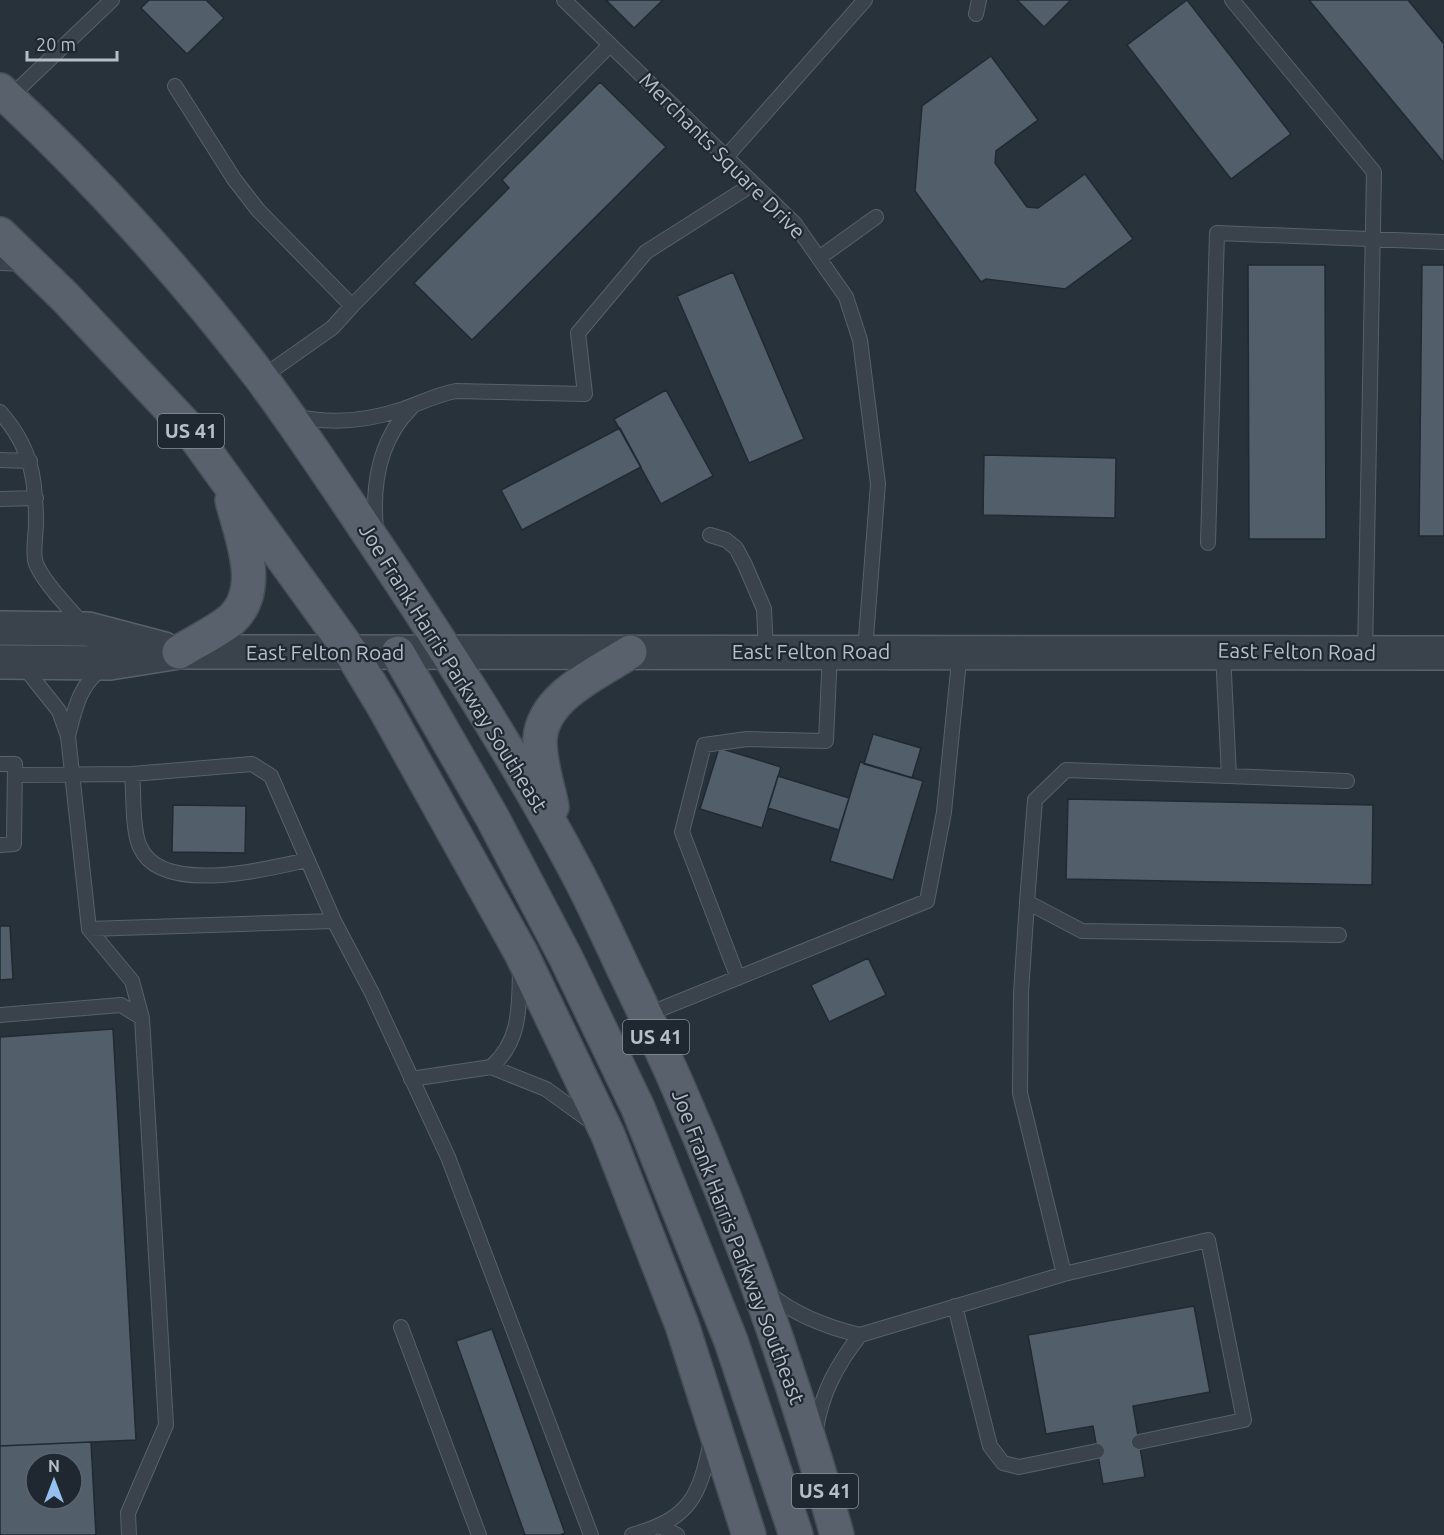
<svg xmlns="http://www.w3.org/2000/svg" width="1444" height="1535" font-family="Ubuntu,sans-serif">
  <rect width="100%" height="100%" fill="#27323b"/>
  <path fill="#525e69" stroke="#212a33" stroke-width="1.5" fill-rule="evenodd" d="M149,0H206L224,18L187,54L141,8Z
    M606,0H663L634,28Z
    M1017,0H1071L1044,27Z
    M1187,0L1291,134L1231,179L1127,45Z
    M1309,0H1408L1444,44V163Z
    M991,56L1038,120L996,151L995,163L1027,207L1038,208L1085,174L1133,239L1065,289L986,279L981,282L915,191L922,106Z
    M600,82L666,147L472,340L414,283L509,188L502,180Z
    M1248,265H1325L1326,539H1249Z
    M1422,265H1444V536H1419Z
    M733,272L804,439L749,463L677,296Z
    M666,390L713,476L661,504L614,419Z
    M620,428L641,467L522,530L501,490Z
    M984,455L1116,458L1115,518L983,515Z
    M873,734L921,748L912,778L864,764Z
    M719,748L781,767L762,828L700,809Z
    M860,762L923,781L893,880L830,861Z
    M778,776L849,798L839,830L768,808Z
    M1068,799L1373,805L1372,885L1066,879Z
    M173,805L246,806L245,853L172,852Z
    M0,926H10L13,979L0,980Z
    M868,958L886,995L829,1022L811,985Z
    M113,1029L136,1440L0,1446V1037Z
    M1194,1306L1210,1392L1133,1406L1145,1477L1103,1484L1093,1426L1046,1434L1028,1335Z
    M492,1329L565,1533L560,1535H525L456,1341Z
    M91,1442L96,1535H0V1446ZM36,1463H72V1499H36Z"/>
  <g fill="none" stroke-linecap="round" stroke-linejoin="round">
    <defs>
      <path id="service" d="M564,0L795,224L846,297L860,340L878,484L865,651
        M1232,0L1374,172L1365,653
        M976,14L979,0
        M175,86L234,179L258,210L352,306L332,328L261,378
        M9,98L112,0
        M726,157L865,0
        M819,258L876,217
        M0,263L25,264
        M352,306L610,45
        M0,412C31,447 36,478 36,523C36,534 33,549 35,560C39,578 72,612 85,626
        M294,416C329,424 366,421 400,410C419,404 435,395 456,391L585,394L578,333L646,252L753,184
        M0,460L30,461
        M0,499L36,498
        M376,529C372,486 379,440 411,408
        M710,535L726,540L736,548L745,565L764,609L766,652
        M1208,543L1217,233L1444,242
        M1223,653L1229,776L1347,781
        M24,667L59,711L68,736L89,929L334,921L372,993L448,1157L591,1535
        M68,736C75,709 79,685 103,668
        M0,764H15L14,844L0,845
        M132,774C134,794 132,830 140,847C161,896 268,869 307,860
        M15,775L132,774L252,764L271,776L334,921
        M1229,776L1066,770L1035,800L1027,902L1082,931L1339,935
        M89,929L132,981L142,1018L166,1425L128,1513L129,1535
        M738,978L682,832L704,745L747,739L826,741L830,652
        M0,1015L121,1005L142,1018
        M646,1015L927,901L944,812L960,651
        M491,1067C521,1041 519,1007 520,970
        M411,1079L491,1067L546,1089L593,1123
        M1064,1274L1208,1240L1244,1420L1139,1442
        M768,1293C795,1315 826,1327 860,1335C837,1365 822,1392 816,1429
        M955,1306L990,1446L1003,1463L1019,1467L1097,1451
        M401,1327L479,1535
        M860,1335L1064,1274L1020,1093L1021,993L1027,902
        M661,1527L677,1535
        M632,1535C691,1518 699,1497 711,1441"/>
      <path id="tertiary" d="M0,628L88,629L164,649
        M0,662L110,663L179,652L1444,653"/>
      <path id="primary" d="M0,90C91,174 187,280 262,379C306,438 346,500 387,561C453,660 517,760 573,865C592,900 608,936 625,972C713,1153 784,1341 837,1535
        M0,234L65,297L191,431L352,654L384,707L521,953L608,1135L682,1325L749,1535
        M179,652C195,642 216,632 231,620C265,589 241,537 232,500
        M398,653L492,817L566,958L638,1108L731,1341L796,1535
        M552,807C548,786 539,761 540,739C543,696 598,673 630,652"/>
    </defs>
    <use href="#service" stroke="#58616a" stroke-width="16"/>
    <use href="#tertiary" stroke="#58616a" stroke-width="36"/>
    <use href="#primary" stroke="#464f58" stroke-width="36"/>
    <use href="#service" stroke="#3a434c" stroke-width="14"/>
    <use href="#tertiary" stroke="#3a434c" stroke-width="33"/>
    <use href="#primary" stroke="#59626c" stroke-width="33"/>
  </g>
  <g text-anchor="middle" stroke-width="4.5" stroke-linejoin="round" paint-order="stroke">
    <g fill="#1f2831" stroke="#89919a" stroke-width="1.5">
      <rect x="158" y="414" width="66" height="34" rx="4.5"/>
      <rect x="623" y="1020" width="66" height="34" rx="4.5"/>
      <rect x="792" y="1474" width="66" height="34" rx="4.5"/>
    </g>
    <g font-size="20" font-weight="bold" fill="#b6bec7">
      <text x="191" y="438">US 41</text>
      <text x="656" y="1044">US 41</text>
      <text x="825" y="1498">US 41</text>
    </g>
    <g font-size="21" fill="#b6bec7" stroke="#1f2831">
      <text transform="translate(722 156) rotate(45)" y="7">Merchants Square Drive</text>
      <text x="811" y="659">East Felton Road</text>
      <text transform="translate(1297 652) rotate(1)" y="7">East Felton Road</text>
      <text x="325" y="660">East Felton Road</text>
      <text transform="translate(453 668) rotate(58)" y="7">Joe Frank Harris Parkway Southeast</text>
      <text transform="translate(738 1247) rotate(69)" y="7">Joe Frank Harris Parkway Southeast</text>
    </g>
  </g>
  <g transform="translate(54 1481)"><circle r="28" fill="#1f2831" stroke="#5b646d" stroke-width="1.5"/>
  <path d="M0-4.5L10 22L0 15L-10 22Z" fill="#96bfed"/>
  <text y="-9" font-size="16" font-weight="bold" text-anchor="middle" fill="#b6bec7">N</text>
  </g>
  <path d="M27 51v9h90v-9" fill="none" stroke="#b6bec7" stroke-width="3"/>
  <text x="36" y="51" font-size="18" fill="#b6bec7" stroke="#1f2831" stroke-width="4.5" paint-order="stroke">20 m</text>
</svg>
